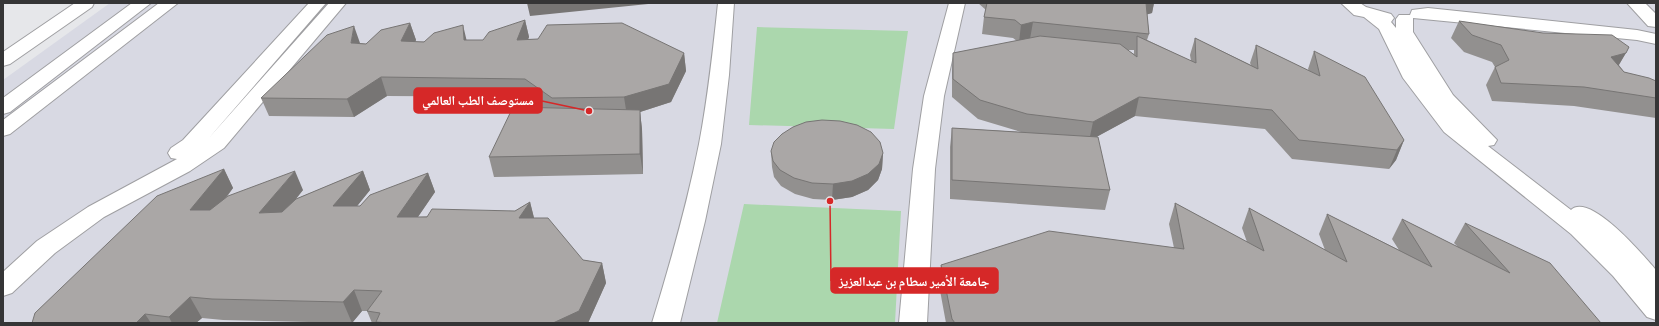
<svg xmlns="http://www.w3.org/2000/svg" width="1659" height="326" font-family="Commissioner,'Noto Naskh Arabic',sans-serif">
  <rect width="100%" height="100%" fill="#e6e7ea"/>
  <path fill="#d8d9e3" d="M110,3H1656V323H3V80Z"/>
  <path fill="#abd7ad" d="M757,27L908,31L894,129L749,125Z
    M744,204L901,211L895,323H717Z"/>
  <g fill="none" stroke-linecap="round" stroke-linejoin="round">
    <defs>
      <path id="minor" d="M75,3H94L92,7L10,64L3,66V52Z
        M132,3H151L10,112L3,114V98Z
        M159,3H178L10,134L3,136V120Z
        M309,3H326L208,139L329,3H346L224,148L190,171L104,217L55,253L12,293L3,296V272L37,241L88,207L177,159L171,158L168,153L171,148L183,140Z
        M718,3H734L729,75L721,144L705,221L680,323H652C670,264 687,205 699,144C708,97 713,50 718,3Z
        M949,3H965L944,96L935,169L927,323H899L913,169L924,96Z
        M1341,3H1360L1366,7L1391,14L1394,18L1391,22L1396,28V19L1399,15H1410L1412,10L1428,8L1637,30L1656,34V44L1637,40L1413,18V32L1453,95L1497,140L1494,145L1488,146L1571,210C1590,192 1644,256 1656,270V320L1647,317L1613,276L1571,234L1444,132L1403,78L1379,29L1364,17L1354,15Z
        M1627,3H1645L1656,14V27L1648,26Z"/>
    </defs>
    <use href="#minor" stroke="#9f9fa2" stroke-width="2"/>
    <use href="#minor" fill="#fff" fill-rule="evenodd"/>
  </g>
  <path fill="#92908f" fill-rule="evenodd" d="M978,3H1154L1152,13L1147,14L1149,34L1147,40L1191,61L1190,55L1195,38L1251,65L1250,63L1256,45L1309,71L1308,69L1314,51L1404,140L1396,160L1389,169L1292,159L1265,129L1135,116L1096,137L1110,190L1105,210L950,199V147L952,128L1021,132L978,119L952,97V71L953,53L1017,41L1013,38L982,34L984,17L986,10ZM1127,50H1134V54Z
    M525,20L529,37L528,39L684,53L686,71L671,102L640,112L642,129L643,174L494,177L489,157L543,108L529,97L387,96L354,117L269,116L261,98L360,43L366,44L410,23L416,40L415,42L466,40H483Z
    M1459,21L1629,47L1619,65L1624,72L1656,81V118L1574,106L1492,101L1486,85L1495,67L1492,62L1464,52L1451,38Z
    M771,151L883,153L882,169L878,180L868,190L852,197L832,200L813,199L795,194L781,186L774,177L772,167Z
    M224,169L233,188L226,198L303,190L296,199L363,171L370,190L357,206H360L428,173L435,192L418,217L515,211L530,202L534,218L583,260L602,263L606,283L588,323H372L367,311H362L352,323L223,320L202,318L196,323H32Z
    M1175,203L1247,242L1242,228L1249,208L1325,250L1319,234L1327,214L1399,250L1392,239L1402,219L1458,247L1454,243L1465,223L1601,323H946L939,285L941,265L1174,248L1169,224Z"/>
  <path fill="#777574" d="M527,3H658L530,16Z
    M1144,3H1154L1152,13L1142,16Z
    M525,20L529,37L521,57L517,40Z
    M1033,22L1030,39L1019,42L1021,25Z
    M410,23L416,40L406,59L401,41Z
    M463,25L467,42L464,40Z
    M354,26L360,43H351Z
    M684,53L686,71L671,102L640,112L642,129L643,174L640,154L627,116L624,97Z
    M1626,53L1615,71L1611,57Z
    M381,77L387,96L354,117L347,99Z
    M1139,97L1135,116L1089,141L1093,122Z
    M1404,140L1396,160L1389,169L1397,150Z
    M883,153L882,169L878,180L868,190L852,197L832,200L833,184Z
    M224,169L233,188L201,230L190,210Z
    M295,171L303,190L268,233L259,213Z
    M363,171L370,190L341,226L333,206Z
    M428,173L435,192L404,237L397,217Z
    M530,202L535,222L519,218Z
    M602,263L606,283L588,323H553Z
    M354,290L362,311L352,323L343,302Z
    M190,297L202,318L196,323H172L169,317Z
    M145,314L151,323H136Z"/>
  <path fill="#aaa7a6" stroke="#777574" d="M987,3H1146L1149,34L1033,22L1021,25L1015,20L984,17Z
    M525,20L517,40L538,39L547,25L622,23L684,53L669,84L624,97L552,98L525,79L381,77L347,99L261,98L327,35L354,26L351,43L366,44L381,30L410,23L401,41L424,42L434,33L463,25L464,40H483L489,32Z
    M1459,21L1543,33L1612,35L1629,47L1626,53L1611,57L1624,72L1649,78L1656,81V98L1584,87L1501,83L1495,67L1509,60L1501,45L1472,35Z
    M1040,36L1120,44L1137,57V36L1196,63L1195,38L1258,69L1256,45L1320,76L1314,51L1365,77L1404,140L1397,150L1299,140L1272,110L1139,97L1093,122L1027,114L980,100L953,79V53Z
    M513,107L640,110V154L489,157Z
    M822,120L840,121L857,125L871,132L880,142L883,153L879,164L868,174L852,181L833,184L812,183L794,178L780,170L773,161L771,151L774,142L782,134L793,127L806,122Z
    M952,128L1098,137L1110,190L952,180Z
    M224,169L190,210H210L228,196L295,171L259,213L282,212L296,199L363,171L333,206H360L370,195L428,173L397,217H427L432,209L515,211L530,202L519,218H548L583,260L602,263L579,311L553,323H389L376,322L380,313L367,311L382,291L354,290L343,302L212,299L190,297L169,317L145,314L136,323H32L35,313L157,196Z
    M1175,203L1264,251L1249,208L1347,262L1327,214L1432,267L1402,219L1510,273L1465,223L1550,263L1601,323H955L952,319L941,265L1049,231L1184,249Z"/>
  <path fill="none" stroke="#d62828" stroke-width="1.5" d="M589 111L542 101M830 201L831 281"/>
  <g fill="#d62828" stroke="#e6e7ea" stroke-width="1.5">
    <circle cx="589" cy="111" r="4"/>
    <circle cx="830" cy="201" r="4"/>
  </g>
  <g fill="#d62828" stroke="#d62828" stroke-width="1.5">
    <rect x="414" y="88" width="128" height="25" rx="4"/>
    <rect x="831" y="268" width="167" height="25" rx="4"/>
  </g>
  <g font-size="13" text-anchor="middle" font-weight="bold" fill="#fff">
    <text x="478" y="105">مستوصف الطب العالمي</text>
    <text x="914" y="286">جامعة الأمير سطام بن عبدالعزيز</text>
  </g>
  <rect width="1659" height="326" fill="none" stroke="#353536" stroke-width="8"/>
</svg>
